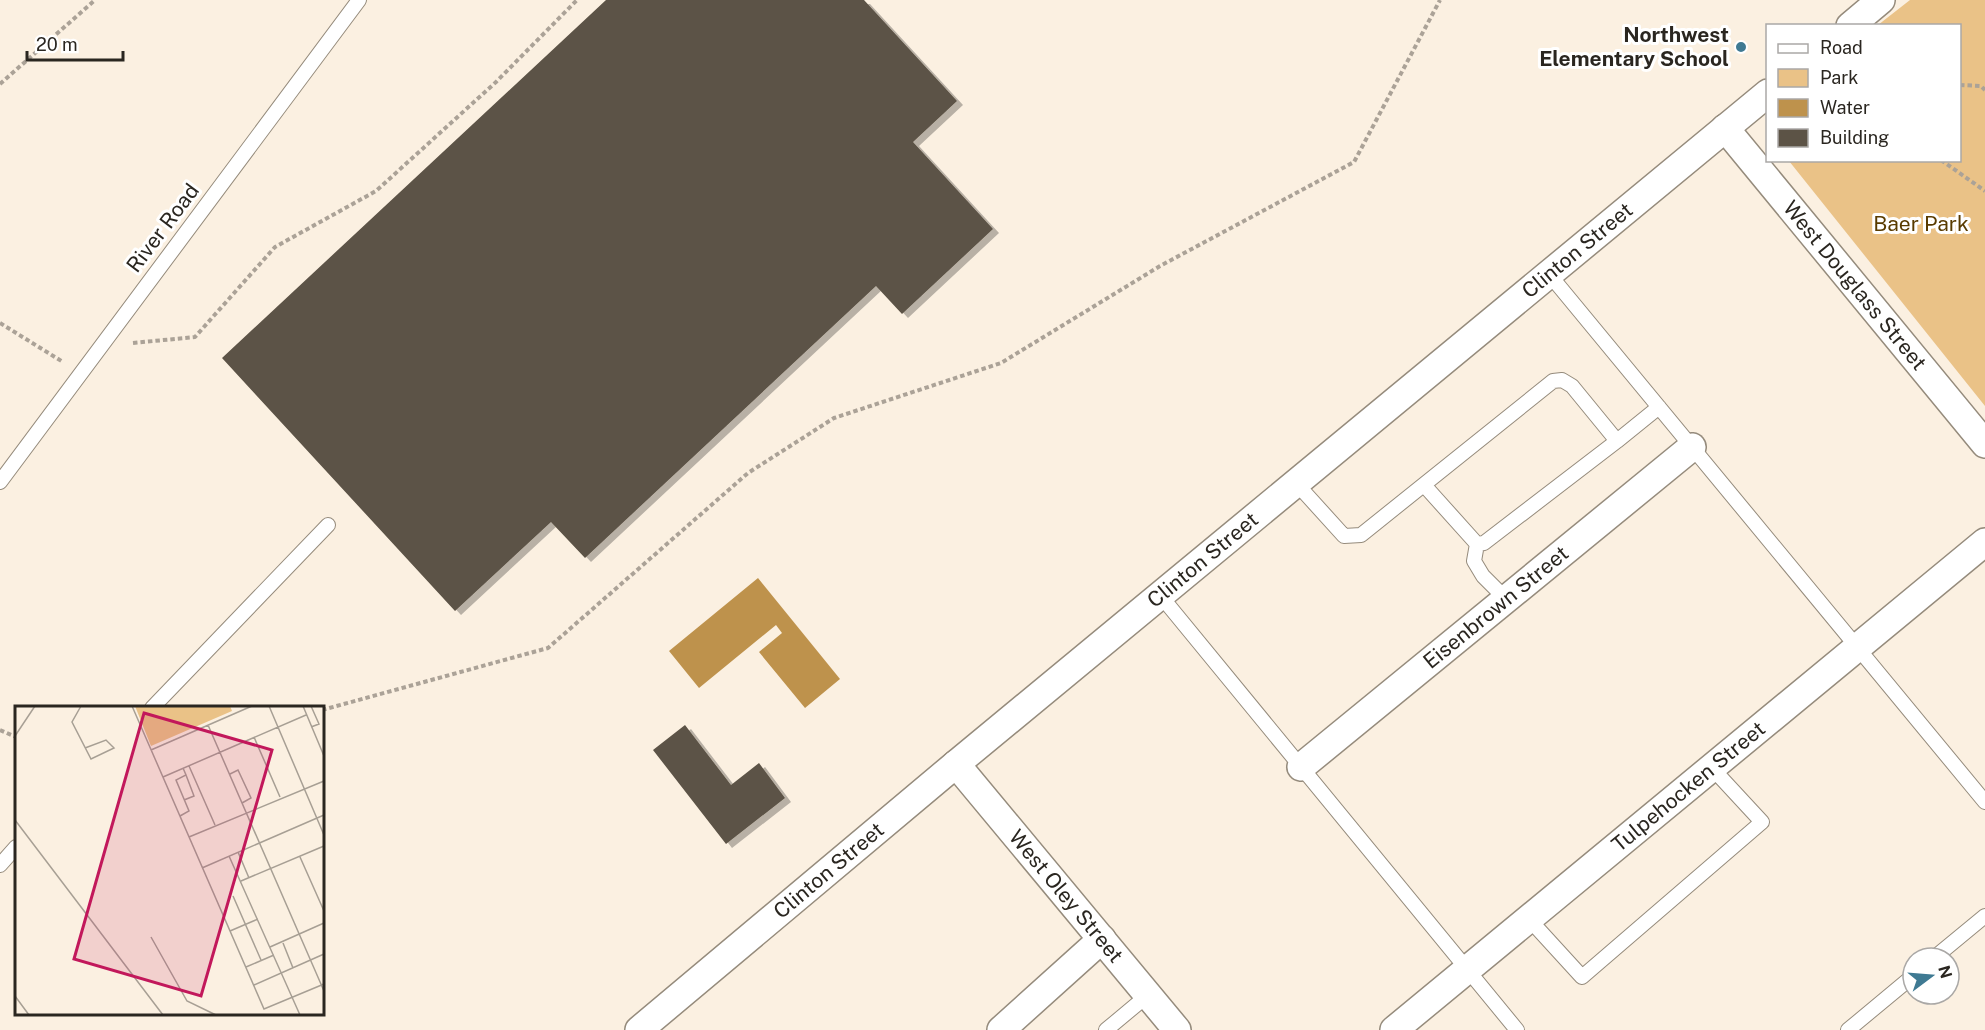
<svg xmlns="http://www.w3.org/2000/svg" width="1985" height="1030" font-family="'Public Sans',sans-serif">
  <defs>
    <filter id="shadow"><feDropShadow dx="6" dy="4" stdDeviation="0" flood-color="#0004"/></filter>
  </defs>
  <rect width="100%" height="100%" fill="#fbf0e1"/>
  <path fill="#eac287" d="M1910,0H1985V406L1789,161L1960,160V26L1878,25Z"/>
  <path fill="#be924c" d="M758,578L840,679L805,708L759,652L782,633L776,625L699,688L669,651Z"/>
  <path fill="#5c5346" filter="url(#shadow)" d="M606,0H864L957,101L913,142L993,229L902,314L876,286L585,558L551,522L455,611L222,358Z
    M685,725L731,785L759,763L785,798L726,844L653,750Z"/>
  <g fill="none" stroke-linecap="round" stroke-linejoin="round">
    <defs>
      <path id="service" d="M1549,274L1985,802
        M0,482L359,0
        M1296,483L1344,536L1361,535L1553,381L1562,380L1572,386L1617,441L1659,407
        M1424,485L1477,544L1484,543L1617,441
        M1477,544L1474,561L1483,576L1506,599
        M1160,595L1517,1030
        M152,708L328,525
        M0,865L16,847
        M1529,919L1582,977L1762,822L1712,768
        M1934,958L1985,916
        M1106,1030L1148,995
        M1848,1030L1913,976"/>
      <g id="minor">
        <path d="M1850,26L1881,0"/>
        <path id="s1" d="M1725,128L1985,444"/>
        <path id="s2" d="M956,764L1177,1030"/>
        <path id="s3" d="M1301,767L1692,447"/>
        <path id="s4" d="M639,1030L956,764L1768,93"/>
        <path d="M1001,1030L1102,939"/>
        <path id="s5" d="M1394,1030L1985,542"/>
      </g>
    </defs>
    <use href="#service" stroke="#958b7c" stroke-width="16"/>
    <use href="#minor" stroke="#958b7c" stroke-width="30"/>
    <path stroke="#aba297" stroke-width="4" stroke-dasharray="4.5 3" stroke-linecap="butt" d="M0,84L95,0
      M1960,85L1981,86L1985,90
      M1941,160L1985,191
      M0,323L63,362
      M133,343L195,337L275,247L376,191L496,82L577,0
      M322,710L548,648L748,473L834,418L1001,363L1160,266L1354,162L1440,0
      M0,730L16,737"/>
    <use href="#service" stroke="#fff" stroke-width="14"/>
    <use href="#minor" stroke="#fff" stroke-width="27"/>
  </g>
  <circle fill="#3f7a93" stroke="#fff" stroke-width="2" cx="1741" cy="47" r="6"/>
  <g text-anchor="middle" stroke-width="6" stroke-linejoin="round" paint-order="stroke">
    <g font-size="21" font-weight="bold" fill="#2a2620" stroke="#fff" text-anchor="end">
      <text x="1729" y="42">Northwest<tspan x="1729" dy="24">Elementary School</tspan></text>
    </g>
    <g font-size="21" fill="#593b00" stroke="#fff">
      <text x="1921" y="231">Baer Park</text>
    </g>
    <g font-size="21" fill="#2a2620" stroke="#fff">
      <text transform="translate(163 228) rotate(-53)" y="7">River Road</text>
      <text dy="7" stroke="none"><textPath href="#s4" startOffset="1220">Clinton Street</textPath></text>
      <text dy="7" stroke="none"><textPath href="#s1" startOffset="204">West Douglass Street</textPath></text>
      <text dy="7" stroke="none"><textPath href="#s4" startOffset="734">Clinton Street</textPath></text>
      <text dy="7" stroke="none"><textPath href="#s3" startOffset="252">Eisenbrown Street</textPath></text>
      <text dy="7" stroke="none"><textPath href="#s5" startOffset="382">Tulpehocken Street</textPath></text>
      <text dy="7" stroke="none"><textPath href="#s4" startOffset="248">Clinton Street</textPath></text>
      <text dy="7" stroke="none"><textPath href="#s2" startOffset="172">West Oley Street</textPath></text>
    </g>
  </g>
  <g transform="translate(15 706)">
    <rect width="309" height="309" fill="#fbf0e1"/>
    <path d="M120,0H215L217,5L136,40Z" fill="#eac287"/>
    <path fill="none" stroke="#a79f94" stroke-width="1.5" d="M66,0L57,16L76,53L99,42L91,34L70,42M117,0L249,303L309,278M254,0L309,129M288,0L309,50M296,0L304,18L296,21M193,19L309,285M0,30L20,0M239,31L265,91M136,44L237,0M174,60L200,119M215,68L223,64L236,92L227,97M148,71L291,9M169,94L179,90L171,69M165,110L174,105L161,74L171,69L168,62M0,114L148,309M174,131L309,75M223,146L234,172M214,150L285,309M285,151L309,205M187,162L309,109M226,175L309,140M218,190L246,254M215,225L243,213M136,231L172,295L201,309M268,237L278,262M255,241L309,217M231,261L259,249M239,279L309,248M0,290L14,309"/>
    <path fill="#c2185b" fill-opacity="0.15" stroke="#c2185b" stroke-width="3" d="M129,7L257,44L186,290L59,253Z"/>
    <rect width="309" height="309" fill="none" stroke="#2a2620" stroke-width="3"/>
  </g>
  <rect x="1766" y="24" width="195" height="138" fill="#ffffff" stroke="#aaa8a6" stroke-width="1.5"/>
  <rect x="1778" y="44" width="30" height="9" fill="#ffffff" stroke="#aaa8a6" stroke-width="1.5"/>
  <text x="1820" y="54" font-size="18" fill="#2a2620">Road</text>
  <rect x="1778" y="69" width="30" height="18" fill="#eac287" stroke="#aaa8a6" stroke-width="1.5"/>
  <text x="1820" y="84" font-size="18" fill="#2a2620">Park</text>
  <rect x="1778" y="99" width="30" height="18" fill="#be924c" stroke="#aaa8a6" stroke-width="1.5"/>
  <text x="1820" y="114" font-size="18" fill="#2a2620">Water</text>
  <rect x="1778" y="129" width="30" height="18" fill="#5c5346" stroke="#aaa8a6" stroke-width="1.5"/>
  <text x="1820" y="144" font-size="18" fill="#2a2620">Building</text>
  <g transform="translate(1931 976) rotate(74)"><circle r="28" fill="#ffffff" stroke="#aaa8a6" stroke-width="1.5"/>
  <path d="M0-4.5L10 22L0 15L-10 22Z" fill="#3f7a93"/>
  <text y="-9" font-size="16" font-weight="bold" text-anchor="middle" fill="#2a2620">N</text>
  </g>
  <path d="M27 51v9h96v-9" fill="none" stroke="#2a2620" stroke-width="3"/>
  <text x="36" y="51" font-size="18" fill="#2a2620" stroke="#ffffff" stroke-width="4.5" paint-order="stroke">20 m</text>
</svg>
